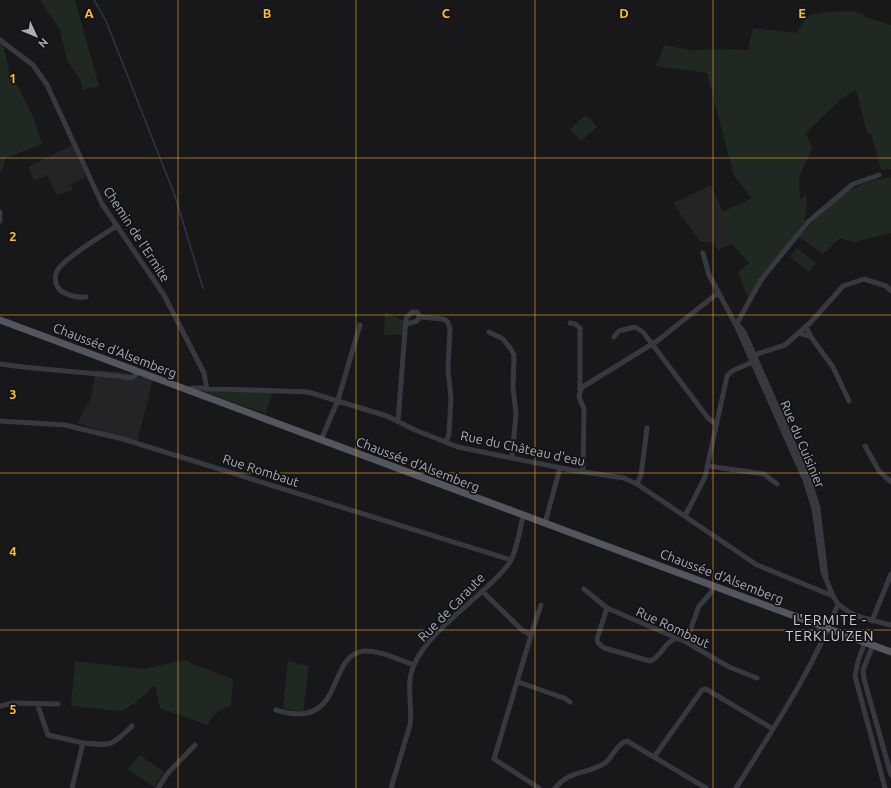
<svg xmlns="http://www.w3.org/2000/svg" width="891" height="788" font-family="Ubuntu,sans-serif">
  <rect width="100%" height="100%" fill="#18181a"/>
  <path fill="#242427" d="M72,145L86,177L71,184L73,190L57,195L47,175L34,181L28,167Z
    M711,185L723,212L732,244L718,250L713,243L699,241L673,203Z
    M96,370L122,372L153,380L137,442L77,423L91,398Z"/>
  <path fill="#1f2921" d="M40,0H75L99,86L83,90L80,79L67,60L60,30Z
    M851,11L864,14V17L891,25V169L881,170L871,133H867L856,90L842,98L806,133L812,149L799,178L800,199L806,194L807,206L804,222L748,298L738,272L749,263L732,244L723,212L752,198L734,176L707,73L656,66L664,45L695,51L710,49L748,50L753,28L797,33L807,16L825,12Z
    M3,44L12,84L16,83L33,116L42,144L5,158L4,166L0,174V45Z
    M586,115L597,127L581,141L570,129Z
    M891,177V233L854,242L840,238L823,254L799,237C828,207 847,182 891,177Z
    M797,248L816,263L809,272L790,257Z
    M385,312L404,321L403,335H384Z
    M201,391L273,392L265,415L264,413Z
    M185,660L197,666L233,679L231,706C219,709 213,715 207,725L160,708L155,685L135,703L121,711L71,706L75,661L143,669Z
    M288,661L309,666L303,712L287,709L283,707Z
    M140,755L164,772L154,787L128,769Z"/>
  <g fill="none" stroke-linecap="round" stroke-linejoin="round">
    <path stroke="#2c3740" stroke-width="1.5" d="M94,0L106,21L175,196L203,288"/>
    <path stroke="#383940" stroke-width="5" d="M0,40L33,65L47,85L102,204L164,295L204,373L207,389
      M0,221V212
      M703,253L709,275L736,325L805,480L814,509L823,572L833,596L838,604L849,612L860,617L891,625
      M86,297C77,298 66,295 60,290C54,284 54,274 59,268C70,254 101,237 116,226
      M570,323L575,324L580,328V390
      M407,324L417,321L420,317
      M736,325L761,280L808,222L853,184L879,175
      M739,326L744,332L809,479L818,508L826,577
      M806,326L811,337L833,367L849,401
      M489,332L503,339L511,349L514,355L513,387L516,414L512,457
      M799,333L811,337
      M614,337L619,331L635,327L643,332L708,418L716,424
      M751,356L785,345L810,323L843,286L864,279L886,286L891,291
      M0,364C44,371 88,371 131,378L139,372
      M186,390L194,388L308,392L387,416L415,430L458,447L571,470L624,478L637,484L757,565L833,596
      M0,421L65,425L123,439L511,560
      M398,421L406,318L412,312H417L420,317L443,319L447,321L450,328L448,369L451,399L449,434L446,442
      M321,440L338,400L360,325
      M865,446L879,471L891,482
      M708,466L764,474L777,484
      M583,472L584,409L579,397L581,388L657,341L718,293
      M637,484L641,475L647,428
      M685,516L705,477L727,376L732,371L755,361
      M545,523L560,468
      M584,589L607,608L686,642L729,667L757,678
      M482,591L522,630L531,635L494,759L539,788
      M607,608L597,639L598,643L604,648L650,661C662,657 663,643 675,639
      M872,621L891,574
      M531,635L541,605
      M686,642L699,606L710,594L714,586
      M865,642L858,661L855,676L885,788
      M873,645L863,670L864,679L891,775
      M518,682L564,698L570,702
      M37,703L48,735L83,743L72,788
      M0,706L12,703L58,704
      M276,710C347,732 325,655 364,651C380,650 399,660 414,665
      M83,743C112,746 111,746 132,726
      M654,757L702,690L706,689L773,729
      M158,788L168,773L195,745
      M391,788L410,725C413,705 405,684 414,665C430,628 483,597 508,565C516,555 520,529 523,516
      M555,788C571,769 587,775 605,763C613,757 617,743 627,741L706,788
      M736,788C773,729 813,670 838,604"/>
    <path stroke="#54565f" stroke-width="7" d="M0,320L891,652"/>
  </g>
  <path fill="none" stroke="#ffbd2b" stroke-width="1" stroke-opacity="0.55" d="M178,0V788M356,0V788M535,0V788M713,0V788M0,158H891M0,315H891M0,473H891M0,630H891"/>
  <g text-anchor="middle" stroke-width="3.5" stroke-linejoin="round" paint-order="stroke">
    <g font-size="13" fill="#a9aebb" stroke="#131315">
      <text transform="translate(137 234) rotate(57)" y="5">Chemin de l'Ermite</text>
      <text transform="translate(115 350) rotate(21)" y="5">Chaussée d'Alsemberg</text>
      <text transform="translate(803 444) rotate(67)" y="5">Rue du Cuisinier</text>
      <text transform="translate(523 448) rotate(12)" y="5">Rue du Château d'eau</text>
      <text transform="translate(418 464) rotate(21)" y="5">Chaussée d'Alsemberg</text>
      <text transform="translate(261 470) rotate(18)" y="5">Rue Rombaut</text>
      <text transform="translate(722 576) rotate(21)" y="5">Chaussée d'Alsemberg</text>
      <text transform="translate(451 607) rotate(-46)" y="5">Rue de Caraute</text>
      <text transform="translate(673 627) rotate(25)" y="5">Rue Rombaut</text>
    </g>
    <g font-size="14" letter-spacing="1" fill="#cacdd7" stroke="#131315">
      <text x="830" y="625">L'ERMITE -<tspan x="830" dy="16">TERKLUIZEN</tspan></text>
    </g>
  </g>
  <g font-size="13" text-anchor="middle" font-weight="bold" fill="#ffbd2b" stroke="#131315" stroke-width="3.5" stroke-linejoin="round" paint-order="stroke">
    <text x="89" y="18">A</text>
    <text x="267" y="18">B</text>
    <text x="446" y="18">C</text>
    <text x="624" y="18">D</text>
    <text x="802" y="18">E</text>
    <text x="13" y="83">1</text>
    <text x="13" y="241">2</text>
    <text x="13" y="399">3</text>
    <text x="13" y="556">4</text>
    <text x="13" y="714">5</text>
  </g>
  <g transform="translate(36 36) rotate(134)" stroke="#131315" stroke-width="3" paint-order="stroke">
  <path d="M0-3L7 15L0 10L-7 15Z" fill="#a9aebb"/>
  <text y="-6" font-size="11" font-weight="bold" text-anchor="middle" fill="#a9aebb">N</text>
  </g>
</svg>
